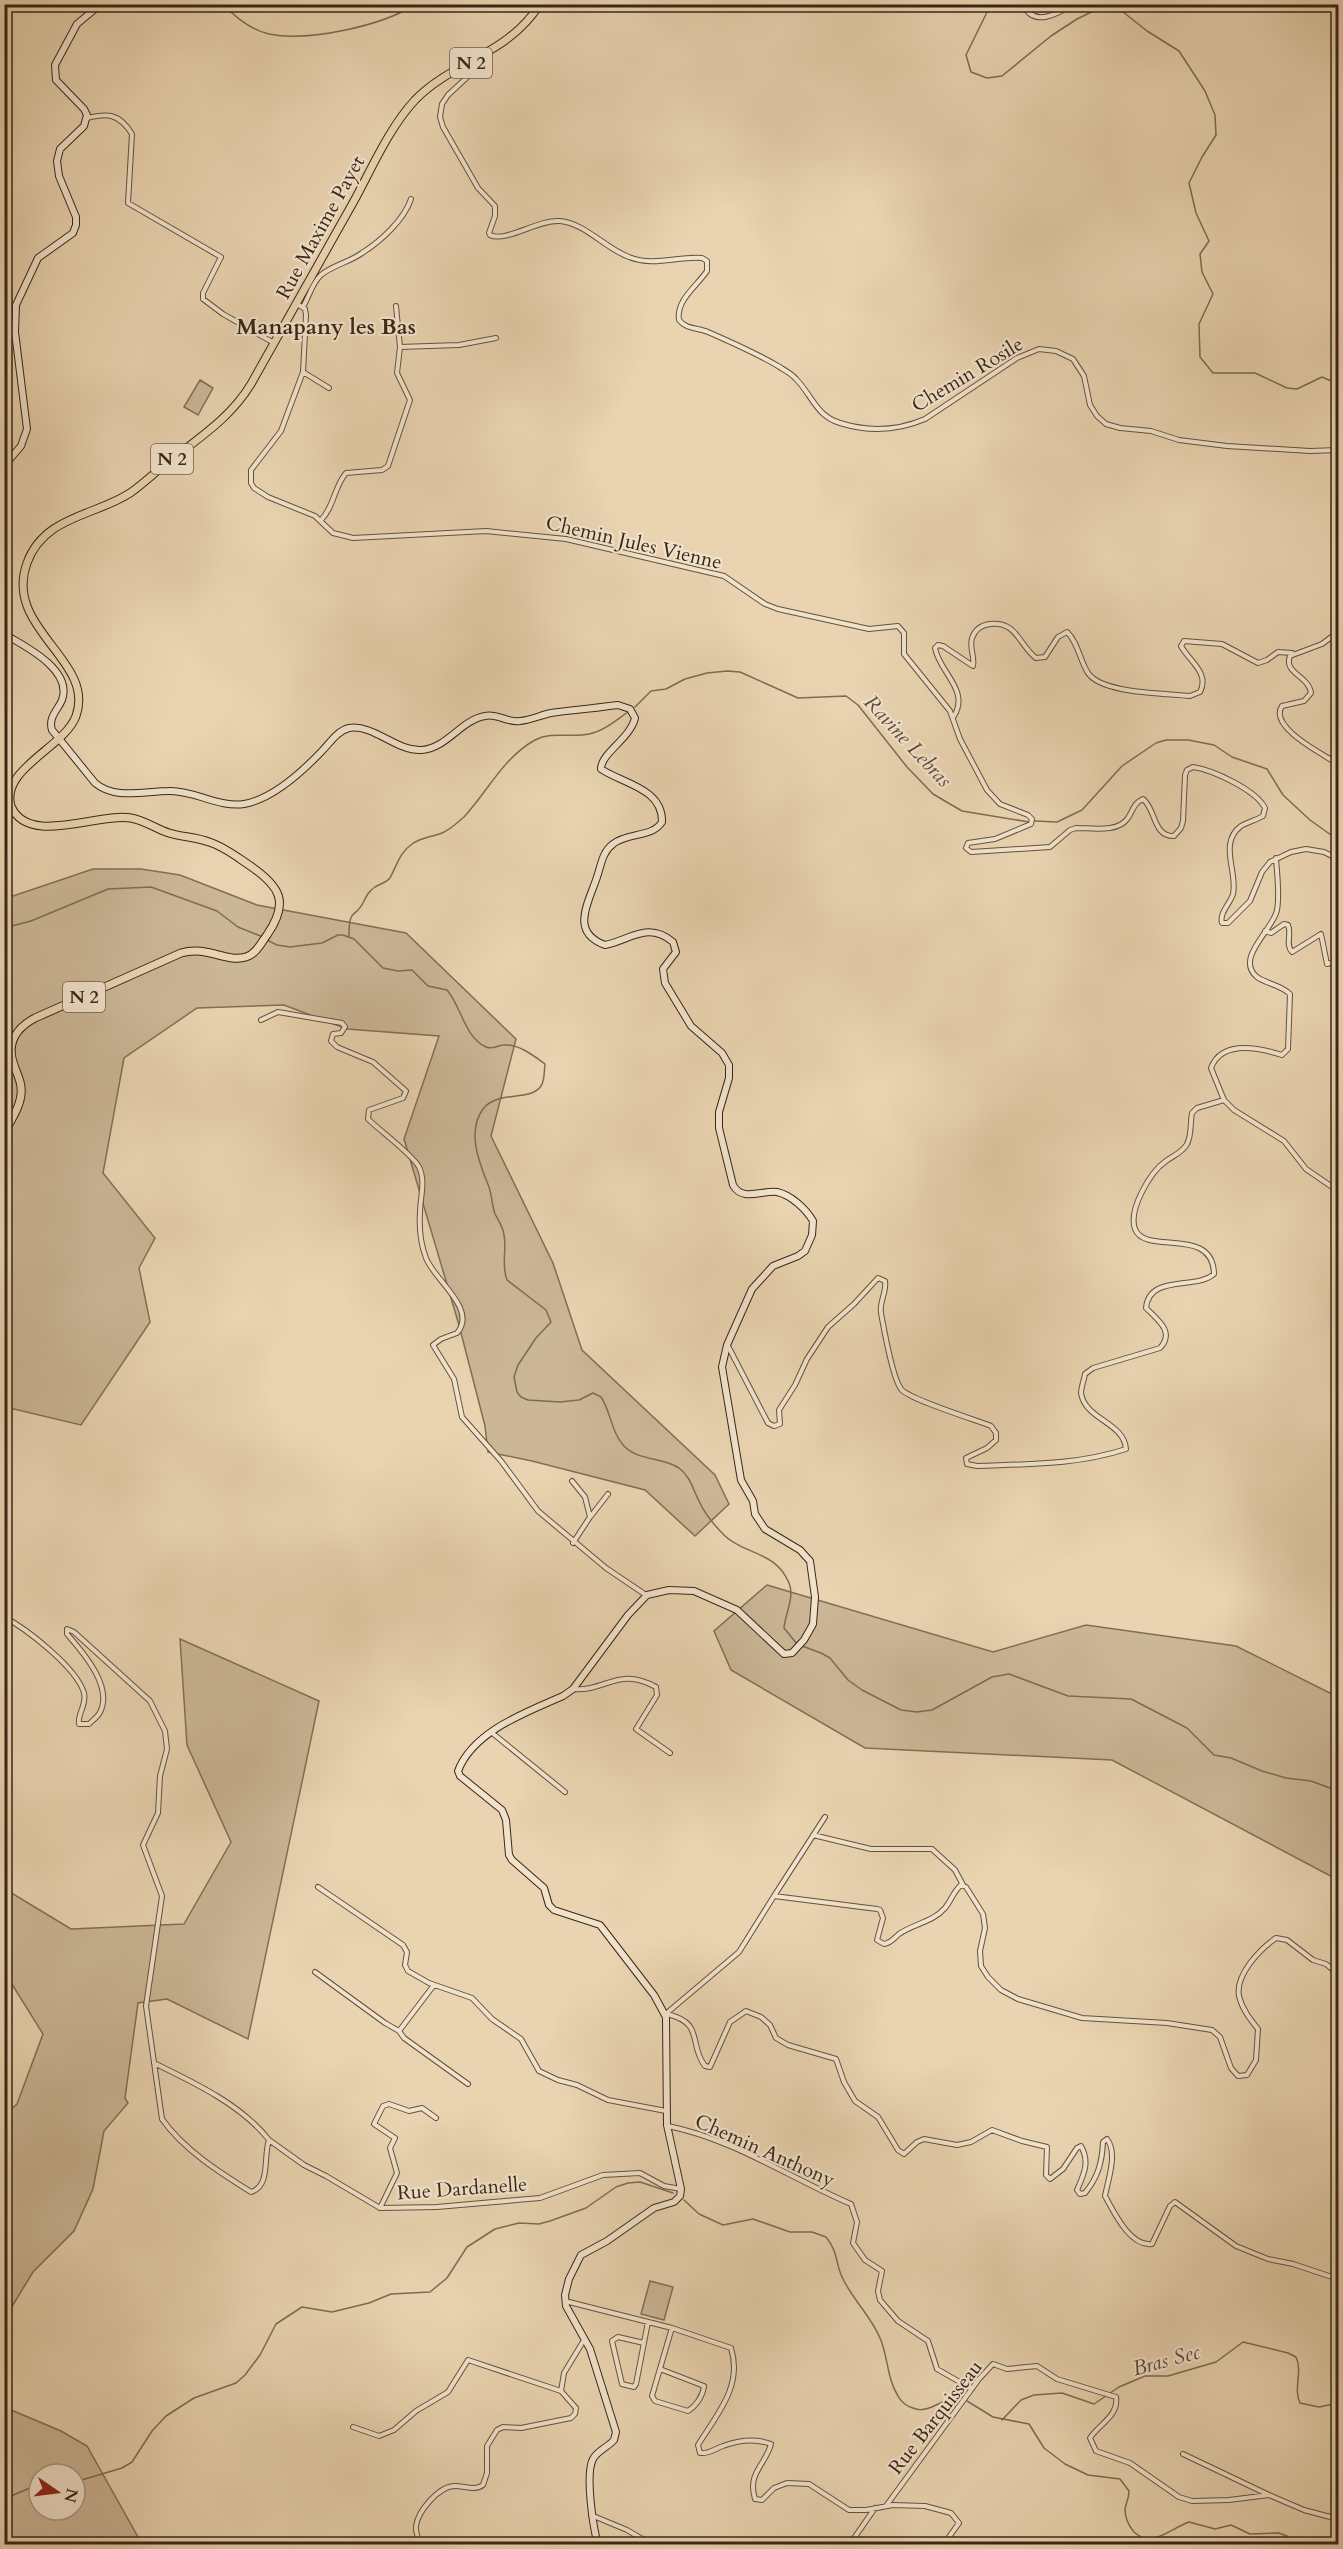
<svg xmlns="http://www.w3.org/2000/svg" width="1343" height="2549" font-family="Cardo,serif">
  <rect width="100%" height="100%" fill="#e9d3b0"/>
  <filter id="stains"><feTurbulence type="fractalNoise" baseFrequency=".00333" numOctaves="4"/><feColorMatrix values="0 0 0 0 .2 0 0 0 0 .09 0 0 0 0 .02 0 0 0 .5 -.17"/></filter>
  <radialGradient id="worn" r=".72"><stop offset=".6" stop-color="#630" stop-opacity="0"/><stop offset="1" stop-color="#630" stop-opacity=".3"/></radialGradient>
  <path fill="#cbb696" stroke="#826e56" stroke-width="1.5" fill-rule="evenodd" d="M200,380L213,388L198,415L184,407Z
    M93,869H141L180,875L257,905L406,933L516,1039L491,1136L553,1263L582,1350L715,1475L729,1504L695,1536L645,1490L532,1461L488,1452L485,1426L459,1325L404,1139L439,1036L347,1029L284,1005L197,1008L124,1058L103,1173L155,1238L139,1268L150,1322L81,1425L5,1407L4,899Z
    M767,1585L993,1652L1086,1625L1236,1646L1338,1697V1880L1112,1760L865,1748L731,1670L714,1631Z
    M180,1639L319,1701L248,2039L167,1999L138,2003L125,2098L128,2103L104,2131L93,2189L74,2231L33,2272L5,2318V2114L17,2104L43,2034L5,1973V1889L71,1929L184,1924L231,1842L187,1745Z
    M650,2281L673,2287L664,2320L641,2314Z
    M4,2407L61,2431L87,2446L138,2537L136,2543L99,2537L85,2544H5ZM39,2474H75V2510H39Z"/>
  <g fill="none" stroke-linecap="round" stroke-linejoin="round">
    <path stroke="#7e6b52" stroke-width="1.5" d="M223,4C235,17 252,30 269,34C308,42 382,26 416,4
      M991,4L966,55L971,72L987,78L1002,76L1051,36L1077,19L1108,4
      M1113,4L1147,31L1179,51L1205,91L1215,115L1216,135L1202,157L1189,183L1196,213L1209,241L1200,254L1202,272L1213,294L1199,324L1200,357L1213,373H1255L1287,388L1297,389L1322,377L1338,384
      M1281,4L1293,9L1313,4
      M635,707L651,691L666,689L685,679L707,673L727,671L740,672L798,698L846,696L858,705L907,767L933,794L962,811L1029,822
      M1035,821L1057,822L1082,810L1122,766L1156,743L1166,740H1188L1214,745L1232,757L1267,769L1283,795L1310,820L1338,840
      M4,928L31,921L108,889L151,887L217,911L238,927L263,937
      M349,936C349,906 355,920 364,901C367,895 369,891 375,887C380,884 387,882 390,878C397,865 400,852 412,844C422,837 432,837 442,833C450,830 458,822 464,817C488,791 503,758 535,740C552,731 570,738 589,734C604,731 616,720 628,712
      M267,940L277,945L290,947L322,943L338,935H343L354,939L383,968L398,971L412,970L428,986L447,990C461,1006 465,1038 486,1047C493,1050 498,1045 504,1045C519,1044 534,1056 545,1064C544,1071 545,1080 541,1086C530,1102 497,1090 483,1109C466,1132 480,1165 489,1187C492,1196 492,1206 495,1214C499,1221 503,1227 504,1235C507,1250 501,1265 507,1280L546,1310L551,1322L536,1338L518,1365L514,1377L517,1392L521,1397L528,1400L560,1402L579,1400L593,1393L601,1397C611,1412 611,1432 624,1446C638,1461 662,1457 679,1468C691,1477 693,1490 700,1503C705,1514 716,1527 725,1536C745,1555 776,1551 789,1583C795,1597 785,1614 784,1628L797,1644
      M802,1646L821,1653L830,1658L848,1680L862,1690L901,1710L917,1712L932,1710L992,1677L1009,1674L1068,1696L1131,1699L1187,1728L1214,1755L1231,1758L1262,1771L1286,1778L1311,1781L1338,1791
      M684,2200L699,2214L723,2225L753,2219L790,2232H812L826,2237C839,2253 835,2264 843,2279C853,2300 871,2316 880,2338C888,2356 887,2379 898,2396C901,2402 908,2407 916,2409C930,2413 944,2397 959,2397
      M967,2401L993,2417L1029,2424L1044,2448L1065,2464L1088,2475L1120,2479L1129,2491C1129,2498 1126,2503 1125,2509C1125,2517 1129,2526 1134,2532C1152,2549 1171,2528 1189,2522L1215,2529L1231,2525L1250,2534L1279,2533L1287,2536L1295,2544
      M1002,2420L1021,2400L1034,2395L1062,2393L1094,2404L1119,2387L1145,2376H1168L1216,2362L1243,2342L1288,2353L1296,2357C1303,2372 1293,2389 1300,2403L1319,2407L1338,2403
      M75,2482L122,2468L132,2462L152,2431L166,2416L194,2398L236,2383L245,2375L260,2355L276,2324L302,2307L332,2312L369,2303L391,2294L430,2292L447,2278L467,2247L495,2229L519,2223L539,2224L550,2221L586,2208L616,2187L628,2183L640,2182L673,2193
      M4,2499L39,2484"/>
    <defs>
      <path id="street" d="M1023,4C1033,28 1058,14 1073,4
        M477,59L476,69L448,95L442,104L440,117L443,127L478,188L495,206V216L489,233L490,235C505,243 539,219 560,221C585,223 606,249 629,257C654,267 677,256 702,258L707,261V271C697,286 676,300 679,320C687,330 697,327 708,332C731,342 756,353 778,366C784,370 791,373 796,379C812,395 816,416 840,423C869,432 897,431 925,419L1017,358L1039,349L1056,351L1073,359L1084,376L1090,405L1097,416L1106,424L1120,428L1151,431L1179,440L1227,446L1310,451L1338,450
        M87,118C107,113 119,113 132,134L128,203L221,257L203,293V299L223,314L274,343
        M297,304L305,309L306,315L303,372L281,431L251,470V483L254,488L268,497L315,516L333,533L353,538L486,531L566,539L724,576L765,604L778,609L869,629L898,626L904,633V654L950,711L960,739L987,790L1000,804L1028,815L1032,819L1031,824L995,839L968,843L966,848L971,852L1050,847L1070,830L1076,828C1092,828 1118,833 1128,818C1133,810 1134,803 1143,799C1156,809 1153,837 1174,836L1181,828L1183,821L1185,775L1187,770L1193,767C1213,770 1256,790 1265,808L1263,816C1256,820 1248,822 1241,826C1218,843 1238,872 1233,894C1230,904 1219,913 1222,923H1228L1250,901L1262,872L1270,862L1291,852L1306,849L1324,852L1338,859
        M303,307C309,297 312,283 321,275C333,265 350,262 362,253C381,241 404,220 411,199
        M400,347L459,345L496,338
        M303,372L329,388
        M321,520C334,507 334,487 346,473L382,470L388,466L410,400L397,373L400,347L396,306
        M1338,632L1322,644L1290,656C1283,673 1309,676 1311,693L1304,701L1282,706C1268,727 1323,754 1338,764
        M1332,638L1338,644
        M954,716C970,690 939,672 935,648L938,645L943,646L973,666C975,656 969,648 972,638C975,630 981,625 990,624C1017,621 1019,645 1036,658L1045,657L1058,637L1067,632C1078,642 1080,661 1088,673C1102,694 1166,693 1190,696L1200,692C1210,673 1189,661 1181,646L1184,641L1222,644L1258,663L1267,660L1278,652L1292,653
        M1276,858C1277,875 1280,894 1277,910C1274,929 1234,958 1257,977C1267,984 1281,985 1290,994L1288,1049L1282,1055C1260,1048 1222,1039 1211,1068L1224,1100L1234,1110L1284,1141L1306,1169L1338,1191
        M1265,931L1271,933L1284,924L1288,925C1292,934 1285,944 1292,952L1321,934L1327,964L1338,961
        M261,1020L278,1012L342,1023L345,1027L341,1033L333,1034L331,1041L337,1047L373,1062L406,1091L403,1098L369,1110L368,1119C379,1130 413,1155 419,1167C426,1181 420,1198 420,1212C419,1227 421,1245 426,1258C434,1280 478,1309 457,1333L441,1339L433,1345L454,1379L462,1417L501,1461L538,1511L606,1568L646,1595
        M728,1346L768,1423L774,1426L780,1424L779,1410L795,1385L807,1359L828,1327L854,1304L878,1278L885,1281C887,1292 879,1302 881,1313C884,1329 892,1377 901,1389C908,1399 976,1420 991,1426L996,1433V1440L987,1448L966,1458L967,1464L977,1466C1028,1464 1077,1465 1126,1449C1124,1422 1085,1420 1081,1393C1081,1388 1084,1380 1085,1374L1093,1368L1160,1348C1175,1332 1158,1320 1146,1308C1149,1274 1196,1290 1214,1274C1213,1225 1145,1256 1135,1229C1128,1210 1150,1172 1166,1161C1173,1156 1183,1152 1187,1144C1192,1135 1190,1122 1192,1113L1197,1108L1224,1100
        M572,1481L585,1497L590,1517L573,1543
        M591,1516L608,1494
        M4,1617C27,1629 77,1668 84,1693C87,1705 77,1714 79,1724H89C92,1721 97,1717 99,1714C115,1688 82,1651 67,1634V1629L74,1632L150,1701L165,1731L167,1749L160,1776L158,1813L143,1845L162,1896L146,2006L162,2119C184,2150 219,2172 251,2192C271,2186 263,2157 269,2140L304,2165L326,2176L380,2208L437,2207L540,2198L603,2175L640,2173L664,2186L681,2189
        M573,1689C606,1692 618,1666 656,1687L657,1695L636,1729L670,1753
        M491,1732L565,1792
        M813,1835L871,1849H932L955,1870L963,1885
        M318,1887L403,1945L407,1952L405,1965L408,1971L429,1983L472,1998L492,2019L521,2039L539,2071L558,2080L577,2085L608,2100L666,2111
        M774,1896L825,1817
        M315,1972L385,2023L399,2031L404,2038L468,2084
        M667,2014C705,2023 688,2044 705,2066L710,2067L730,2022L746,2011L761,2017L770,2025L776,2038L788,2045L836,2059L844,2082L855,2101L878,2117L898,2150L904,2154L917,2142L924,2139L957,2145L971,2142L992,2130L1022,2141L1047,2147L1046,2175L1050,2179L1063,2169L1077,2148L1081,2146C1090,2162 1084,2174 1077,2190L1080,2194L1085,2193C1098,2177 1102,2163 1103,2142L1107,2139C1118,2153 1108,2180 1105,2196C1114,2212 1130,2247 1152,2244L1170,2206L1175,2202L1236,2246L1268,2259L1293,2264L1338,2279
        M667,2016L668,2012L739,1952L774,1896L877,1909L880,1910L883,1918L877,1940L884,1944C891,1943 893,1939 899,1934C913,1924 933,1922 945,1908C951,1901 953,1892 961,1885L966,1887L983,1914L985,1928L980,1951L981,1966L988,1977L1001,1990L1018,1999L1082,2018L1167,2023L1212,2030L1220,2037L1231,2068L1238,2076L1247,2075L1256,2060L1258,2029C1250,2019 1242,2009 1239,1996C1235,1975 1260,1949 1276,1938L1287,1940L1313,1960L1326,1964L1338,1974
        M399,2031L434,1985
        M154,2063C193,2082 242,2105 269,2140
        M668,2126C733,2139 790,2178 851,2204L857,2222L853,2243L865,2260L882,2271L878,2291L880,2300L898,2321L928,2341L937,2369L972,2389
        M380,2208L397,2173L390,2148L395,2138L374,2124L383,2106L389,2104L409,2111L422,2108L436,2118
        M565,2301L672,2328L731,2348C743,2386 717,2414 698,2445L700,2453C710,2454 714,2449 723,2446C739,2440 755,2438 771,2444C765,2466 747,2473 755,2499L762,2500L774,2488L787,2483L809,2484L849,2510H866L893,2505L925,2506L951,2513L959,2523L944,2544
        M644,2343L618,2337L612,2341L622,2384L634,2387L636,2384L648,2322
        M660,2369L704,2386C703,2396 696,2406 688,2411L655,2401L652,2396L671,2331L672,2328
        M353,2427L379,2436L394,2430L416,2411L448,2392L468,2360L561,2391
        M1183,2454L1269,2495
        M886,2506L979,2379L993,2364L1007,2369L1037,2366L1057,2379L1116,2397C1119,2416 1099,2424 1090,2438L1096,2451L1130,2463L1179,2497L1192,2501L1229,2500L1269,2495L1304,2510L1338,2519
        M591,2515L627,2530L651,2544
        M419,2544C419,2538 415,2532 416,2526C418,2511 439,2486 455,2486C465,2486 475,2491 483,2485L487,2473V2446L497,2430L503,2427L521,2428L571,2418L575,2414L576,2408L561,2391L564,2373L584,2340
        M850,2544L875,2508"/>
      <path id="secondary" d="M4,466L21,446L27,429L15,332L16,305L38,258L73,233L76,225V217L59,176L57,161L60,149L84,126L87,115L84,109L56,80L55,65L77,24L101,4
        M4,634C25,646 73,670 62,700C58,710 48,717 52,730L95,783C115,800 144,791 169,791C194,790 219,808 244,804C273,799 302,772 322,751C330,743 337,731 349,728C374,724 397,752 422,750C447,748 461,720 485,716C497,713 508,723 520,721C531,720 541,715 551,713C570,710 590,709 609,706L618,705L630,709L635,718C630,739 601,753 601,769C621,783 663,788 662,822C652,838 628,832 613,844C602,852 601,866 597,877C589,902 569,932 605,945C630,940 648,921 673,942L676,952L663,969L665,983L691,1026L722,1053L729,1065V1078L719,1112V1128L733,1185C742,1202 762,1190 777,1192C791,1195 806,1209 813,1221L812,1235L805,1251L798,1256L773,1266L752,1289L727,1345L722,1367L741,1480L753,1501L755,1514L765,1529L800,1550L810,1561L815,1597L813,1624L804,1640L792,1653L784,1654L737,1610L694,1591L669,1590L647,1595L628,1615L573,1689L563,1696C527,1712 473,1731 458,1771L460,1776L502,1810L506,1820L509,1855L512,1860L544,1888L549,1905L554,1910L600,1925L654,1995L666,2017L667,2125L681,2189L680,2196L674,2202L654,2208L607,2241L581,2255L569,2279L565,2295L566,2306L590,2349L616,2432L614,2440C608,2447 597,2451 593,2459C585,2474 593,2528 598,2544"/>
      <path id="primary" d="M4,1133C11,1120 23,1103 21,1088C21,1080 16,1072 14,1065C6,1044 16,1028 35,1018L181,953C207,945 226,963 246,957C256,954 261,943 267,935C290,902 280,886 249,865C237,857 223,846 209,842C196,837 182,837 169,833C156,829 144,820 131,818C99,812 28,847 11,806C0,769 65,747 76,716C96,660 3,629 27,563C44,516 95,516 130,493C143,484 154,473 166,464C197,439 230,419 251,384C285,323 320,262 354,201C372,168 389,128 415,100C453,61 509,54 540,4"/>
    </defs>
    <use href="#street" stroke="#64523c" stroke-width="6"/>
    <use href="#secondary" stroke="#382715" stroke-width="8"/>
    <use href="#primary" stroke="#382715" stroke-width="9"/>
    <use href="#street" stroke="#f1e2cc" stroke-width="4"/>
    <use href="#secondary" stroke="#f1e2cc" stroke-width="6"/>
    <use href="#primary" stroke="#e9d3b0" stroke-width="7"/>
  </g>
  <g text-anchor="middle" stroke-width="4.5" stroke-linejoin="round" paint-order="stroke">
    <g fill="#f1e2cc" stroke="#705f4c" stroke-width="1.5">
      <rect x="450" y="48" width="42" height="30" rx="4.5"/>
      <rect x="151" y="444" width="42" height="30" rx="4.5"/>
      <rect x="63" y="982" width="42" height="30" rx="4.5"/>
    </g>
    <g font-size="18" font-weight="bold" fill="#382715">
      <text x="471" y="69">N 2</text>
      <text x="172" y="465">N 2</text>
      <text x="84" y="1003">N 2</text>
    </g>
    <g font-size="20" fill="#382715" stroke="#f1e2cc">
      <text transform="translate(320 227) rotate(-61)" y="7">Rue Maxime Payet</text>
      <text transform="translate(967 374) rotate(-31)" y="7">Chemin Rosile</text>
      <text transform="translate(634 542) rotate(13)" y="7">Chemin Jules Vienne</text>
      <text transform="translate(765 2150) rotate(24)" y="7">Chemin Anthony</text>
      <text transform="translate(462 2188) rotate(-4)" y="7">Rue Dardanelle</text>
      <text transform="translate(935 2417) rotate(-52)" y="7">Rue Barquisseau</text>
    </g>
    <g font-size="21" font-style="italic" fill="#5b4934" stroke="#f1e2cc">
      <text transform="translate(908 741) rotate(47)" y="7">Ravine Lebras</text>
      <text transform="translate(1166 2360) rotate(-15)" y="7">Bras Sec</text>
    </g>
    <g font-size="22" font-weight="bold" fill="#382715" stroke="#f1e2cc">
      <text x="326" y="334">Manapany les Bas</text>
    </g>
  </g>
  <rect width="1343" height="2549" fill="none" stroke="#e9d3b0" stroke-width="24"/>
  <rect x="6" y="6" width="1331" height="2537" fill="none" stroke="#382715" stroke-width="3"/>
  <rect x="12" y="12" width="1319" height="2525" fill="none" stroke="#382715" stroke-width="1.5"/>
  <g transform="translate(57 2492) rotate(104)"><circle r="28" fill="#f1e2cc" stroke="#a79783" stroke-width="1.5"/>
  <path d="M0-4.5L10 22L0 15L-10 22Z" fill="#8f2418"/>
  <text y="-9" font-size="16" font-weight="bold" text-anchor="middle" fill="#382715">N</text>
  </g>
  <rect width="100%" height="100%" filter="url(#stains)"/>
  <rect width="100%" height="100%" fill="url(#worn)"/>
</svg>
